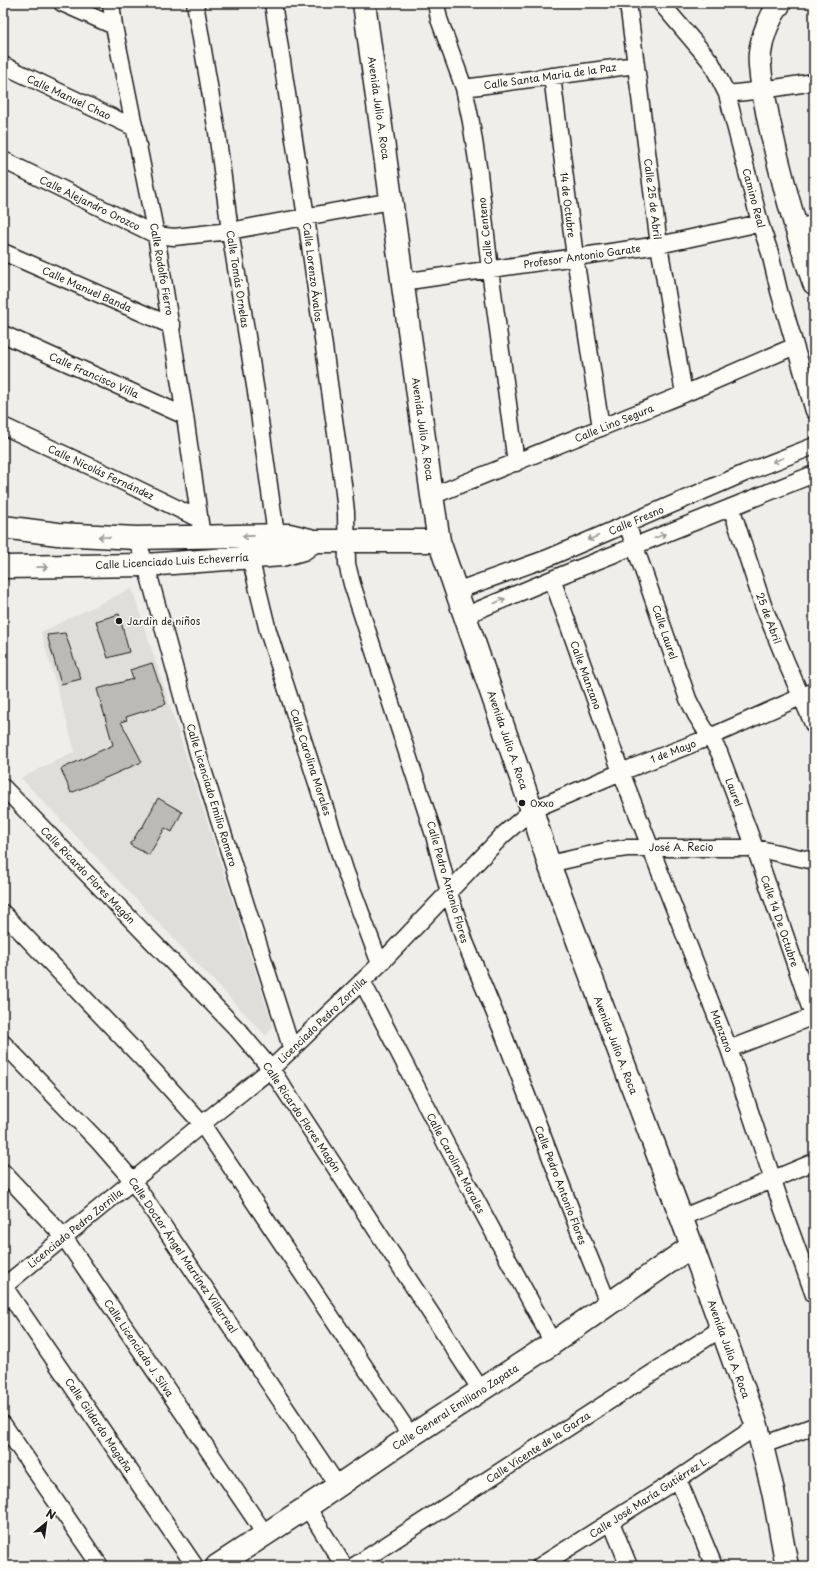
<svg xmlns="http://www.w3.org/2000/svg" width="817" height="1569" font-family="'Playpen Sans',sans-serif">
  <rect width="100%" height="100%" fill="#f0eeea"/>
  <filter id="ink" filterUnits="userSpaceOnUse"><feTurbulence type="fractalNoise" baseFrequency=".025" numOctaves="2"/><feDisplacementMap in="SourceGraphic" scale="8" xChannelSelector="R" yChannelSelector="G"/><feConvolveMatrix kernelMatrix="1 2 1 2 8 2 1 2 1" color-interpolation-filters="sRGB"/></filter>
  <g filter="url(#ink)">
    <path fill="#e0deda" d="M132,588L273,1026L266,1036L21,778L75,751L41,632Z"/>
    <path fill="#bbbab6" stroke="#1c1c1c" d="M119,614L129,652L108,658L96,621Z
      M65,633L81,679L61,684L47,635Z
      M152,663L166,704L126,717L127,720L121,722L142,762L71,793L61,769L113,745L97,689L133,679L130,670Z
      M158,798L182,812L172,832L165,828L149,855L130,845L141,827L142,828Z"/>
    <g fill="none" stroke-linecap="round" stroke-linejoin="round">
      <defs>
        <path id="street" d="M62,3L114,26
          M111,3L114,26L156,235L185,416L202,537
          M195,3L217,132L230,231L256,392L276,535L279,545
          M273,3L306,217L343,484L346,512L347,564L352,584L434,835L449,893L465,942L501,1028L586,1249L608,1303
          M436,3L439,19L464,88L471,122L479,173L490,270L516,463
          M628,3L659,245L684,394
          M661,3L711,62L727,94L760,223L770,253L779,291L814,411
          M3,65L135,128
          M552,76L575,257L601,428
          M464,88L636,65
          M727,94L763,90L814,82
          M3,160L156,235L174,237L230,231L391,201
          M796,230L814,223
          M3,252L172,326
          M402,282L659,245L760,223
          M3,334L185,416
          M3,426L111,476L199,519
          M432,496L684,394L795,346
          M731,507L763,605L787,664L814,726
          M627,524L688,699L696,715L719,752L755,848L813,1016
          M136,538L146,565L199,757L292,1050
          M250,557L268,631L345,870L380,964
          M552,579L621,772L729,1049L782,1207L814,1295
          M456,591L548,558L745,473L814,446
          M464,616L552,579L814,474
          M3,787L238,1030L271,1069L481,1390
          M549,864L606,851L627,848H755L814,861
          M3,913L155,1072L202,1124L411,1436
          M362,981L447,1146L553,1343
          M3,1043L99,1142L133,1181L338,1486
          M729,1049L814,1016
          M3,1172L64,1237L265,1534
          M681,1218L814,1162
          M3,1285L195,1566
          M3,1287L202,1124L271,1069L380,964L503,835L532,810L621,772L710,737L814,691
          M3,1424L100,1566
          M763,1445L814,1426
          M678,1479L714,1566
          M307,1507L344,1566
          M611,1522L629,1566
          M354,1566L722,1328
          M540,1566L678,1479L757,1426"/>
        <path id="secondary" d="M364,3L432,496L439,541L532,810L549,864L692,1246L757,1426L773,1491L787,1566
          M780,3C770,17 762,36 760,53C758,70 765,100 768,117C780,173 795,229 814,283
          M3,527L58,534L136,538L289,535L314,541H439
          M3,567L146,565L282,555L303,549L314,541
          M217,1566L307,1507L411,1436L553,1343L692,1246"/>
      </defs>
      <use href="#street" stroke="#1c1c1c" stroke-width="19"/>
      <use href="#secondary" stroke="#1c1c1c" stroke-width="25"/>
      <use href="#street" stroke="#fdfcf7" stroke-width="16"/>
      <use href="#secondary" stroke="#fdfcf7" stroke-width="22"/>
    </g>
    <defs><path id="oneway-shaft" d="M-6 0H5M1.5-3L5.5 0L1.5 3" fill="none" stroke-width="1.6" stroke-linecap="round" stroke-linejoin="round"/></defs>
    <g stroke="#989794">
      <use href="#oneway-shaft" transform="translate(778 460) rotate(159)"/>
      <use href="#oneway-shaft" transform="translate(248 536) rotate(179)"/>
      <use href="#oneway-shaft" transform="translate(660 536) rotate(-22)"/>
      <use href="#oneway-shaft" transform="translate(104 537) rotate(-177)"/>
      <use href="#oneway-shaft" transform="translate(593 538) rotate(157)"/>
      <use href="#oneway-shaft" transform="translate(42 567) rotate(-1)"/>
      <use href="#oneway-shaft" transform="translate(500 601) rotate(-23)"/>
    </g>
  </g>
  <g fill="#1c1c1c" stroke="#fdfcf7" stroke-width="1.5">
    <circle cx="119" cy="621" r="4"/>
    <circle cx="522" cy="803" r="4"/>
  </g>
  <g text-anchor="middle" stroke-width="3" stroke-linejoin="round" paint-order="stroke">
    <g font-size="10" fill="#1c1c1c" stroke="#fdfcf7">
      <text transform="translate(550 76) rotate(-8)" y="4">Calle Santa Maria de la Paz</text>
      <text transform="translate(69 97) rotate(25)" y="4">Calle Manuel Chao</text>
      <text transform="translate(379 108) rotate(82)" y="4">Avenida Julio A. Roca</text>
      <text transform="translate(754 198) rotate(75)" y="4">Camino Real</text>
      <text transform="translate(653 199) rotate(83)" y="4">Calle 25 de Abril</text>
      <text transform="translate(90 203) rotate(26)" y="4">Calle Alejandro Orozco</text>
      <text transform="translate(568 205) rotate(83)" y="4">14 de Octubre</text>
      <text transform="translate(485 231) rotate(-96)" y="4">Calle Centeno</text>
      <text transform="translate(582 256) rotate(-8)" y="4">Profesor Antonio Garate</text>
      <text transform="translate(162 269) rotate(80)" y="4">Calle Rodolfo Fierro</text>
      <text transform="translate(313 272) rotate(83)" y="4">Calle Lorenzo Ávalos</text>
      <text transform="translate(238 279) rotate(81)" y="4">Calle Tomás Ornelas</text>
      <text transform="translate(87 289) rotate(24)" y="4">Calle Manuel Banda</text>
      <text transform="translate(94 375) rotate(24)" y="4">Calle Francisco Villa</text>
      <text transform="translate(614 423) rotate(-22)" y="4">Calle Lino Segura</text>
      <text transform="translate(423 429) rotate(82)" y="4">Avenida Julio A. Roca</text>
      <text transform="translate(101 472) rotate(25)" y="4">Calle Nicolás Fernández</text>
      <text transform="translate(636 520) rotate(-23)" y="4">Calle Fresno</text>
      <text transform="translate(172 561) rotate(-3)" y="4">Calle Licenciado Luis Echeverría</text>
      <text transform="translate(769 618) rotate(70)" y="4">25 de Abril</text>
      <text transform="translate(665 632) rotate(71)" y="4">Calle Laurel</text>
      <text transform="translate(586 675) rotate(70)" y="4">Calle Manzano</text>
      <text transform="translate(508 740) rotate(71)" y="4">Avenida Julio A. Roca</text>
      <text transform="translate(673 751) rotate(-21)" y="4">1 de Mayo</text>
      <text transform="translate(311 762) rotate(72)" y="4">Calle Carolina Morales</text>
      <text transform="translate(734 792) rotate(69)" y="4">Laurel</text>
      <text transform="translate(212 795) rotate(73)" y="4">Calle Licenciado Emilio Romero</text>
      <text x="681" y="851">José A. Recio</text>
      <text transform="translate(88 875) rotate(46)" y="4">Calle Ricardo Flores Magón</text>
      <text transform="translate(448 882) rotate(74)" y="4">Calle Pedro Antonio Flores</text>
      <text transform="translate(780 921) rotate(71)" y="4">Calle 14 De Octubre</text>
      <text transform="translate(322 1020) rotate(-44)" y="4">Licenciado Pedro Zorrilla</text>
      <text transform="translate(722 1031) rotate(69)" y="4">Manzano</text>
      <text transform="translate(616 1045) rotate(69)" y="4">Avenida Julio A. Roca</text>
      <text transform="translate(302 1117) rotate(56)" y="4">Calle Ricardo Flores Magón</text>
      <text transform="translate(456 1163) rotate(62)" y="4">Calle Carolina Morales</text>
      <text transform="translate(561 1185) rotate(69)" y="4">Calle Pedro Antonio Flores</text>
      <text transform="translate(75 1228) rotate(-39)" y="4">Licenciado Pedro Zorrilla</text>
      <text transform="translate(183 1255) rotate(56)" y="4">Calle Doctor Ángel Martínez Villarreal</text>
      <text transform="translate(139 1348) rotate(56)" y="4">Calle Licenciado J. Silva</text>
      <text transform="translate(729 1349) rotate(70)" y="4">Avenida Julio A. Roca</text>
      <text transform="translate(455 1407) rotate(-33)" y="4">Calle General Emiliano Zapata</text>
      <text transform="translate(99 1425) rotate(56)" y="4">Calle Gildardo Magaña</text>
      <text transform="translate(538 1447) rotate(-33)" y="4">Calle Vicente de la Garza</text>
      <text transform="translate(649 1497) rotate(-33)" y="4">Calle José María Gutiérrez L.</text>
    </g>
    <g font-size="10" fill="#1c1c1c" stroke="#fdfcf7" text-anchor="start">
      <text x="127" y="625">Jardin de niños</text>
      <text x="530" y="807">Oxxo</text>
    </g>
  </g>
  <rect width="817" height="1569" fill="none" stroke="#fdfcf7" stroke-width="16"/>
  <rect x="8" y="8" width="801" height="1553" fill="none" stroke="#1c1c1c" stroke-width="1.5" filter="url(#ink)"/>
  <g transform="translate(46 1523) rotate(29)" stroke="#fdfcf7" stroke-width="3" paint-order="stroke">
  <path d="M0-3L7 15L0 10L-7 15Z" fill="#1c1c1c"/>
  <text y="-6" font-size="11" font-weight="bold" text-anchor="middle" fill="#1c1c1c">N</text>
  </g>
</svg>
